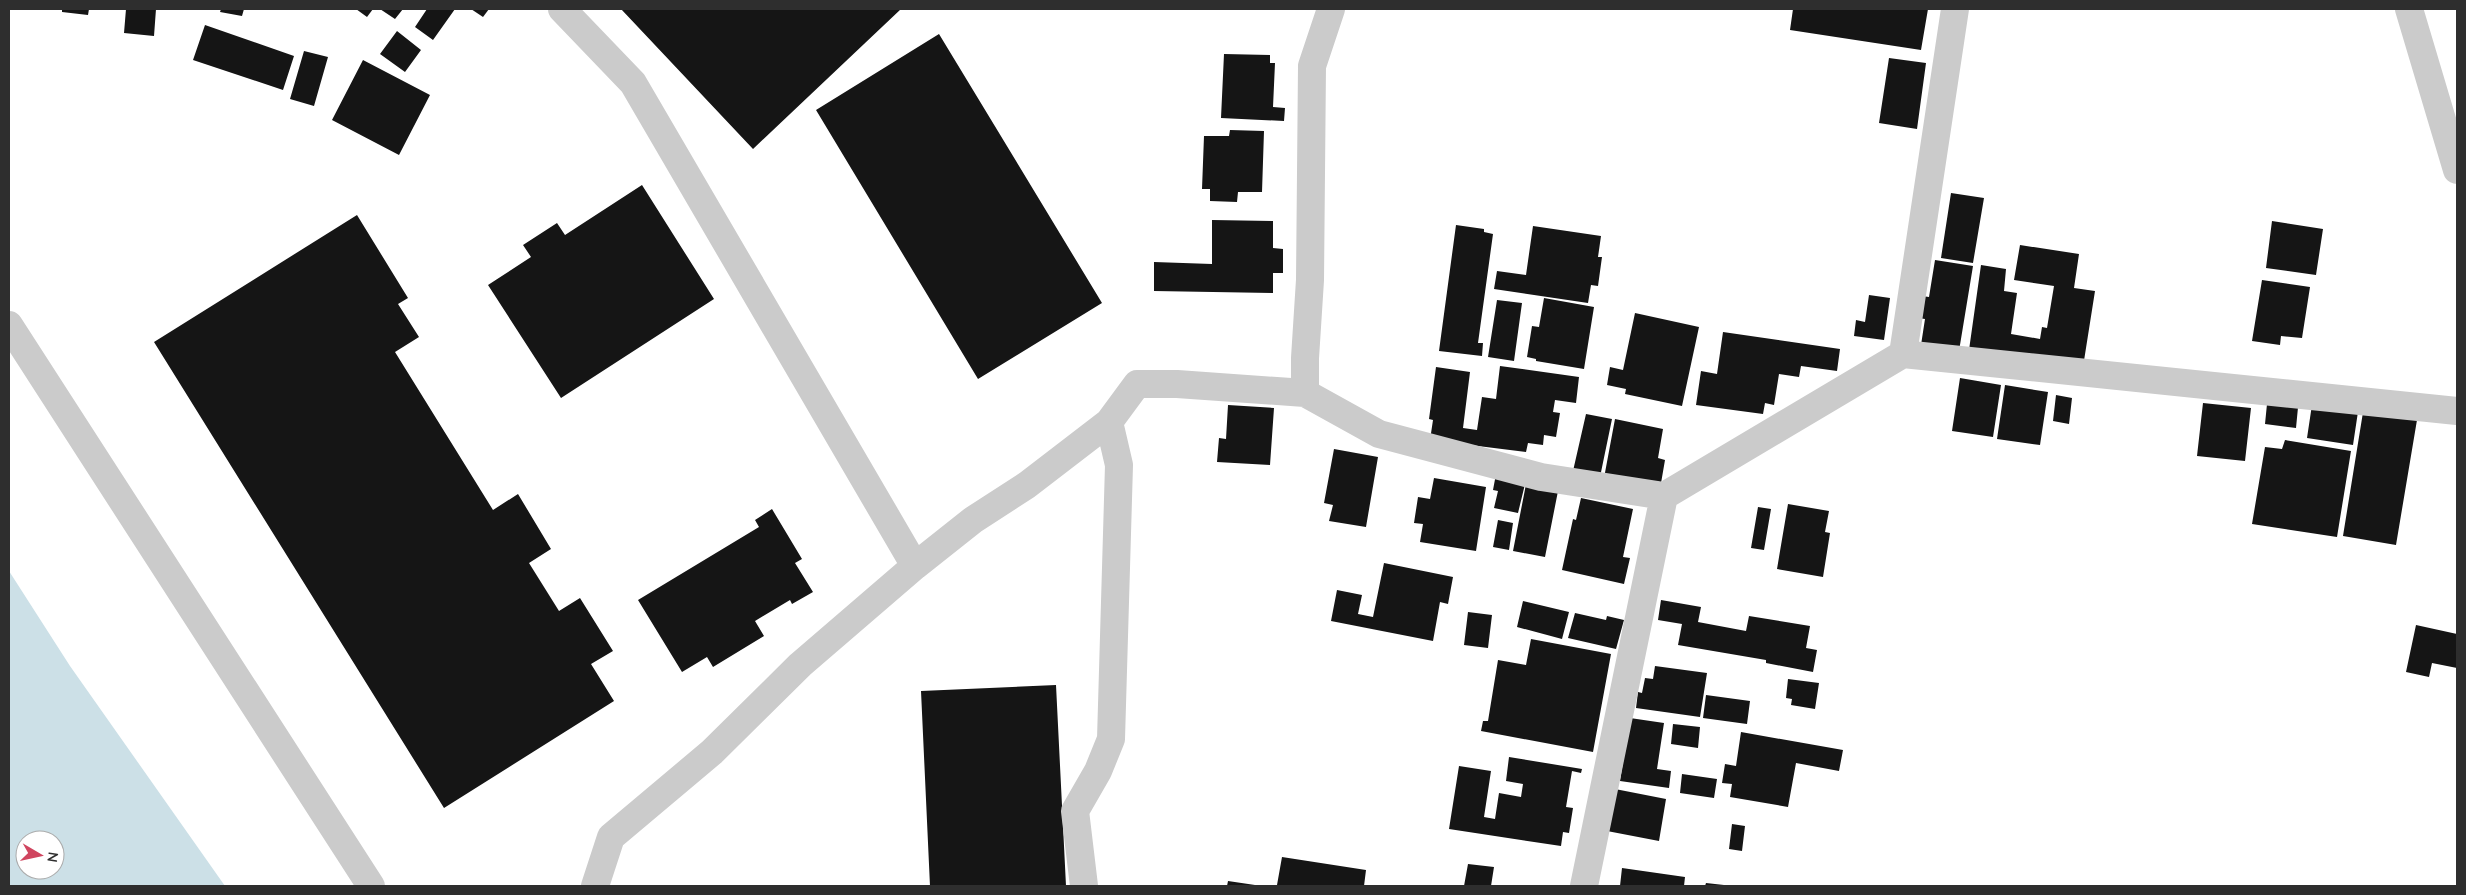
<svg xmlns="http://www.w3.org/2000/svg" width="2466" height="895" font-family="Quicksand,sans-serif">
  <rect width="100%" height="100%" fill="#fff"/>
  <path fill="#cce0e7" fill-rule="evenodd" d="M9,571L70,666L225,886H9ZM25,840H55V870H25Z"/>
  <path fill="#151515" d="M62,9H89L88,15L62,12Z
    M126,9H156L154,36L124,33Z
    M221,9H244L242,16L220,12Z
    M356,9H373L367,17Z
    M380,9H403L395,19Z
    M427,9H455L433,40L415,27Z
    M471,9H489L483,17Z
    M621,9H901L753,149Z
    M1793,9H1928L1921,50L1790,30Z
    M205,25L294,56L283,90L193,60Z
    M397,31L421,50L405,72L380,54Z
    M939,34L1102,303L978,379L816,110Z
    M304,51L328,57L314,106L290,99Z
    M1224,54L1270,55V63H1275L1273,107L1285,108L1284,121L1221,118Z
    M1889,58L1926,63L1917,129L1879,123Z
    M363,60L430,95L399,155L332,120Z
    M1230,130L1264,131L1262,192H1238L1237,202L1210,201V189H1202L1204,136H1229Z
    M642,185L714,299L561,398L488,285L531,257L523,245L557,223L565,235Z
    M1951,193L1984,198L1973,263L1941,258Z
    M357,215L408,298L398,304L419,337L395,352L493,510L518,494L551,549L529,563L559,611L580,598L613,651L591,664L614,701L444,808L154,342Z
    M1212,220L1273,221V248L1283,249V273H1273V293L1154,291V262L1212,264Z
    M2272,221L2323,229L2316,275L2266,268Z
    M1456,225L1484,229V232L1493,234L1478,343H1483L1482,356L1439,351Z
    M1533,226L1601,236L1598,257H1602L1598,286L1591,285L1588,303L1494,289L1497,271L1526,275Z
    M2020,245L2079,254L2074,288L2095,291L2083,367L1969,350L1981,265L2006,269L2004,291L2017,293L2011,334L2040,339L2042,327L2047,328L2054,286L2014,280Z
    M1935,260L1973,266L1959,351L1921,345L1925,319L1918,318L1922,296L1929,297Z
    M2262,280L2310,287L2302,338L2281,336L2280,345L2252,341Z
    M1869,295L1890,298L1884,340L1854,336L1856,320L1865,322Z
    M1544,298L1594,307L1584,369L1536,361V359L1527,357L1532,326L1539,327Z
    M1497,300L1522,303L1514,361L1488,357Z
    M1635,313L1699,327L1682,406L1625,394L1626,389L1607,385L1610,367L1623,370Z
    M1723,332L1840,349L1837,371L1801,366L1799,377L1779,374L1774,405L1765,403L1763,414L1696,405L1701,371L1717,374Z
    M1500,366L1579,377L1576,403L1555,400L1553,412L1560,413L1556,437L1544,435L1543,445L1528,443L1526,452L1430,440L1433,420L1429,419L1436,367L1470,372L1463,428L1477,430L1482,397L1496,399Z
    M1960,378L2001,385L1993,437L1952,431Z
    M2005,385L2048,392L2040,445L1997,439Z
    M2268,394L2299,397L2296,428L2265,424Z
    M2056,395L2072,398L2069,424L2053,421Z
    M2313,398L2359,405L2353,445L2307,438Z
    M2203,403L2251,408L2245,461L2197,456Z
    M1228,405L1274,408L1270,465L1217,462L1219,438L1226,439Z
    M2364,406L2418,414L2396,545L2343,536Z
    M1586,414L1612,419L1600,477L1573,471Z
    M1615,419L1663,429L1658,458L1665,460L1660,489L1604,478Z
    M2285,440L2351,451L2337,537L2252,524L2265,447L2282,449Z
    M1334,449L1378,457L1366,527L1329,521L1333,505L1324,503Z
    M1496,474L1526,480L1518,513L1494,508L1498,491L1493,490Z
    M1434,478L1486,487L1476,551L1420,542L1423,524L1414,523L1418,497L1430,499Z
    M1527,479L1559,486L1545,557L1513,551Z
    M1581,498L1633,509L1623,557L1630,558L1624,584L1562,570L1573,519L1576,520Z
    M1788,504L1829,511L1825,532L1830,533L1823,577L1777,569Z
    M1758,507L1771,509L1764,550L1751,548Z
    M772,509L802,559L795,563L813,592L792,604L790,600L755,621L764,636L713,667L707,657L682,672L638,600L759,527L755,520Z
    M1498,520L1513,523L1509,550L1493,547Z
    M1384,563L1453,577L1448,604L1440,602L1433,641L1331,621L1337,590L1362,595L1358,614L1373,617Z
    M1661,600L1701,607L1698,622L1746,631L1749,616L1810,626L1806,648L1817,650L1813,672L1766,663V660L1678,645L1682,624L1658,620Z
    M1523,601L1569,612L1562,639L1517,627Z
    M1468,612L1492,615L1488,648L1464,645Z
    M1575,613L1606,620L1607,616L1624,620L1616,649L1568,638Z
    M2416,625L2457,634V668L2432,663L2429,677L2406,672Z
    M1531,639L1611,654L1593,752L1481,731L1483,721H1488L1498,660L1526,665Z
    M1655,666L1707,673L1700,717L1636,708L1638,692L1642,693L1645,678L1653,679Z
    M1788,679L1819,683L1815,709L1791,705L1792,699L1786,698Z
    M1056,685L1066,886H930L921,691Z
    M1706,695L1750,701L1747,724L1703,718Z
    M1630,718L1664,723L1657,769L1671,771L1669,788L1620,781Z
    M1673,724L1700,727L1698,748L1671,744Z
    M1741,732L1843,750L1839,771L1796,763L1788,807L1730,797L1732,784L1722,783L1725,764L1736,766Z
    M1509,757L1582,769L1581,773L1572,771L1566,807L1573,808L1569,833L1563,832L1561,846L1449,829L1459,766L1491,771L1484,817L1495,819L1499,793L1521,797L1523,784L1506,781Z
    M1682,774L1717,779L1714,798L1680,793Z
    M1615,789L1666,799L1659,841L1607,831Z
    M1732,824L1745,826L1742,851L1729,849Z
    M1282,857L1366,870L1364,886L1277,885Z
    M1468,864L1494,867L1491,886H1464Z
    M1622,868L1685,877L1684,886H1620Z
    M1228,881L1255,885V886H1227Z
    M1706,883L1724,885V886H1705Z"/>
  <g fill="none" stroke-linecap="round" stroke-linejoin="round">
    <path stroke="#cbcbcb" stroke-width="28" d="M562,9L633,83L915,566
      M2409,9L2457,170
      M9,325L371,886
      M1903,354L1955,9
      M1305,393V358L1310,280L1312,66L1331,9
      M595,886L611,837L712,752L800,665L915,566L973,520L1027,485L1109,422L1137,384H1177L1305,393L1379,434L1541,477L1664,496L1903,354L2457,411
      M1084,886L1075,811L1098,771L1111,739L1119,465L1109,422
      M1584,886L1664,496"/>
  </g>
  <rect width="2466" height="895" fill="none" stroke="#2e2e2e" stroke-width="20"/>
  <g transform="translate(40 855) rotate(99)"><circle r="24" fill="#ffffff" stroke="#ababab"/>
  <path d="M0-4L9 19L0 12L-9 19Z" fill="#d0455f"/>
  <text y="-8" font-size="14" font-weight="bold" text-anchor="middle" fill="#2e2e2e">N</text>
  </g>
</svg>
